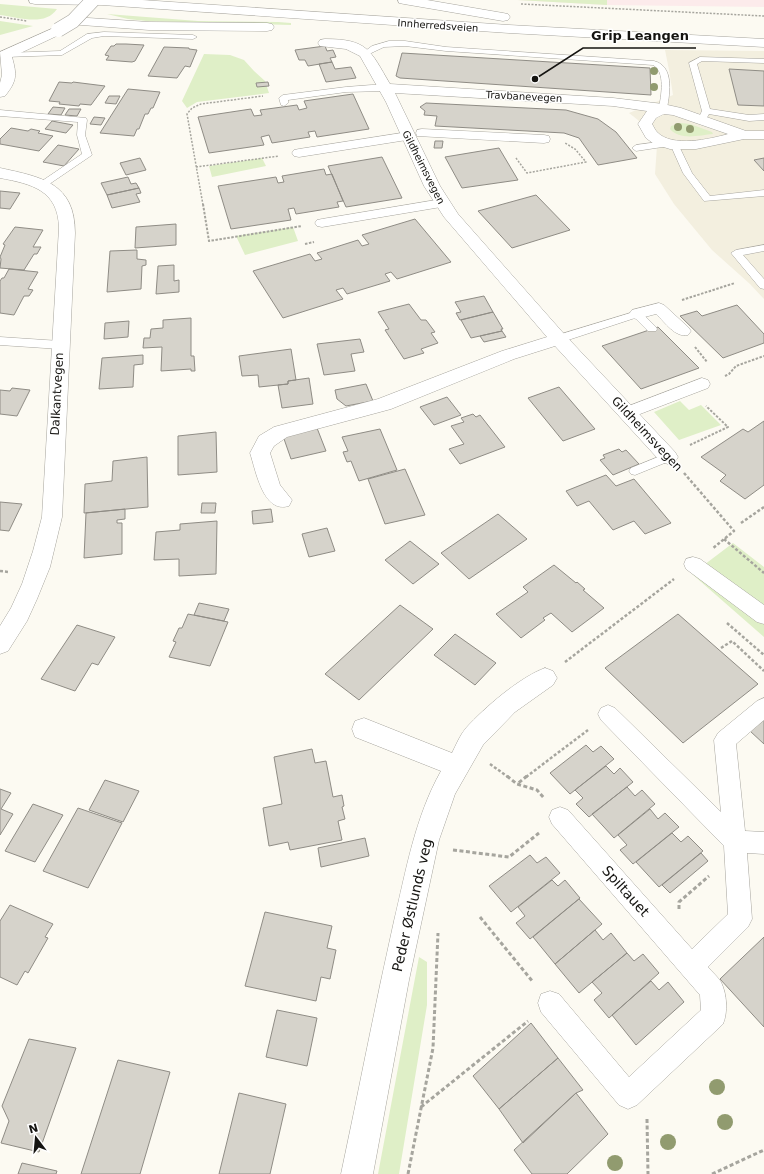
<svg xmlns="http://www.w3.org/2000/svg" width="764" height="1174" font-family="'DejaVu Sans',sans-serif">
  <rect width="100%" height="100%" fill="#fcfaf2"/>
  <path fill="#fcebeb" d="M517,0H764V7L607,5Z"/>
  <path fill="#f3efdf" d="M665,50L764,51V299L750,284L712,250L674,204L655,174L657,146L638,120L629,113L673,95L669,70Z"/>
  <path fill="#dfefc7" d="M517,0H607V5Z
    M0,4L57,9C45,27 18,17 0,15Z
    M107,14L198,21L278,22L291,23V25L146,21L128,19Z
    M0,21L33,26L0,35Z
    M204,54L230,55L244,60L254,71L265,81L269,93L197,102L187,108L182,101Z
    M681,123L690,124L712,132L713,134C700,135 680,141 670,129L671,126Z
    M262,158L266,166L212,177L209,166Z
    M293,227L298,241L245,255L236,236Z
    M680,401L689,410L701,405L721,425L679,440L654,412Z
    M733,543L764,567V637L692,574Z
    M419,957L427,962V1005L399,1174H378Z"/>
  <path fill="#d6d3cb" stroke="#8f8c85" d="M116,44H126L144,45L135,61L132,62L106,60L109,56L105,55L111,46H114Z
    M325,46L327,51L333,50L336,57L330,58L332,62L308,66L305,60H299L295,50Z
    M164,47L189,48V49L197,50L190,67L185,66L177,78L148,76Z
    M402,53L650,68L651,95L400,78L396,76Z
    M332,62L335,69L351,67L356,78L326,82L319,64Z
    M729,69L764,71V106L738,105Z
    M59,82L72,83L73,82L105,86L91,105L80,104L79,106L59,104L60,102L49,101Z
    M268,82L269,86L257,87L256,83Z
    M128,89L160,92L153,108H151L148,114H145L139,129H137L134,136L100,133Z
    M353,94L369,129L317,137L315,131L308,132L310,137L272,143L269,135L261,137L264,145L209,153L198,117L251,109L254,116L262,115L260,110L297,105L299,110L307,108L304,101Z
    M109,96H120L116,104L105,103Z
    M426,103L566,110L598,119L616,132L637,158L598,165L579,138L564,133L435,126L437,116L424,115L425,111L420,107Z
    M53,107L65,108L61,115L48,114Z
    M69,109H81L77,116L65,115Z
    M94,117L105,118L101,125L90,124Z
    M52,121L73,125L66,133L45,129Z
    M11,128L28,131L31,129L40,131L38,133L53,136L39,151L0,144V139Z
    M435,141H443L442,148H434Z
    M58,145L79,149L64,166L43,162Z
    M499,148L518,180L462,188L445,157Z
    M382,157L402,198L346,207L328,166Z
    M140,158L146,170L126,175L120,163Z
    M764,158V171L754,160Z
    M324,169L326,175L332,174L343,201L337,202L339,207L296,214L294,208L288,209L291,220L231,229L218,186L276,177L278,183L284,182L282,176Z
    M128,177L131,184L136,183L139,188L107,195L101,183Z
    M139,188L141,193L136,194L140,202L112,208L107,195Z
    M0,191L20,193L10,209L0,208Z
    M536,195L570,230L512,248L478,211Z
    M415,219L451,262L397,279L391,272L385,274L390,281L347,294L343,288L336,290L343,299L283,318L253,271L310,254L315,261L322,259L317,253L358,240L362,246L369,244L362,235Z
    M176,224V245L135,248L136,227Z
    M15,227L43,230L33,247H41L37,254H34L24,270L0,268L1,259L0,257L5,245L3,244Z
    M137,250V259L146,260V265L142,266L141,289L107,292L110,251Z
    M174,265V281L179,280V292L156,294L158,266Z
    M9,269L38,272L28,289L33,290L29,296H24L14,315L0,313V281L2,278H4Z
    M484,296L493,312L460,320L456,313L461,312L455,302Z
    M409,304L421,320H426L435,332L431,333L438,343L421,349L424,353L404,359L385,330L389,329L378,312Z
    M737,305L764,334V343L723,358L680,316L697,311L702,316Z
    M493,312L503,329H501L502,331L471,338L461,320Z
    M191,318V356H194L195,371H191V369L161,371L162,347L143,348L144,338H150L151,329L163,328V320Z
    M129,321L128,337L104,339L105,323Z
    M658,327L699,368L641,389L602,346Z
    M502,331L506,337L484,342L480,336Z
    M360,339L364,352L351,354L355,371L324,375L317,344Z
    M291,349L296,380L288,381V384L259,387L258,375L242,376L239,356Z
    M143,355V364L134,365L133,387L99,389L102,358Z
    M309,378L313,404L282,408L278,385L288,384V381Z
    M366,384L373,401L346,406L337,399L335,390Z
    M559,387L595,429L563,441L528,398Z
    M12,388L30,390L17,416L0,414V390L10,391Z
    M447,397L461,415L434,425L420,407Z
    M473,414L476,417L480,415L505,447L460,464L449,449L464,444L451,426L464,422L461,418Z
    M764,421V485L745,499L720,481L726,475L701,457L743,429L748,432Z
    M317,428L326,451L291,459L283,436Z
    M380,429L397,470L359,481L351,461L347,462L343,452L348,451L342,437Z
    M216,432L217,472L178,475V436Z
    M619,449L622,452L626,450L639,464L613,475L600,460L605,458L603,455Z
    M147,457L148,507L84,513L85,484L112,481L113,461Z
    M405,469L425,515L385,524L368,479Z
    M606,475L616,486L634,479L671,523L645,534L634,521L613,530L589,501L577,506L566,491Z
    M0,502L22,504L9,531L0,530Z
    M202,503H216L215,513H201Z
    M125,509V519L117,520V523H122V554L84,558L86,513Z
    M271,509L273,522L253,524L252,511Z
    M498,514L527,539L469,579L441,553Z
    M217,521L216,574L179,576V559L154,560L156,532L180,530V524Z
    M327,528L335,551L309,557L302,534Z
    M410,541L439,564L413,584L385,560Z
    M554,565L576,583L577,582L585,589L583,590L604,608L572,632L551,613L543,618L545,620L521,638L496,614L528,592L523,587Z
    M199,603L229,609L224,621L194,615Z
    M400,605L433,629L359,700L325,674Z
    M188,614L228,622L210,666L169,657L176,642L173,641L179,628H182Z
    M678,614L758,684L683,743L605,668Z
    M77,625L115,637L98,665L92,663L75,691L41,679Z
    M455,634L496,663L475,685L434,655Z
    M764,720V744L750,731Z
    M586,745L593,752L601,746L614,759L570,794L550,773Z
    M312,749L315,763L326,761L333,797L342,795L344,806L342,807L345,819L338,821L342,840L290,850L288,842L269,846L263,808L282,804L274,757Z
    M606,766L614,774L620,768L633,782L589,817L576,804L583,798L575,790Z
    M105,780L139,791L123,822L89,810Z
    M627,787L635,796L642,790L655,804L614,838L592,814Z
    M0,789L11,793L1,809L13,814L0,835Z
    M33,804L63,815L35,862L5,851Z
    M78,808L122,823L88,888L43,871Z
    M650,809L658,819L665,813L679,827L633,864L620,850L627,845L618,835Z
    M672,833L681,842L688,836L703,851L659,887L636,862Z
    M365,838L369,856L321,867L318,848Z
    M701,853L708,861L670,893L662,885Z
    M530,855L537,863L546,857L560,873L511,912L489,886Z
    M552,880L558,886L565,880L580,898L530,939L516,923L525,916L518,907Z
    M579,899L602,924L555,964L533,937Z
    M10,905L53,924L45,937L48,938L28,973L25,971L17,985L0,977V921Z
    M265,912L332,926L327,948L336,950L330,979L321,977L316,1001L245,986Z
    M595,930L603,940L611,933L627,953L579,993L555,964Z
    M764,937V1027L720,979Z
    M627,953L634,961L643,954L659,973L609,1018L594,1000L602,993L592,982Z
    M651,981L659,990L668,982L684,1002L636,1045L612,1015Z
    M277,1010L317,1018L307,1066L266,1057Z
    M531,1023L558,1058L499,1109L473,1076Z
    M29,1039L76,1048L39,1152L1,1143L9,1121L2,1106Z
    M558,1058L583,1090L576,1093L523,1143L499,1109Z
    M118,1060L170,1072L140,1174H81Z
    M239,1093L286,1104L270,1174H219Z
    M576,1093L608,1134L567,1174H532L514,1150Z
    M22,1163L57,1171L56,1174H18Z"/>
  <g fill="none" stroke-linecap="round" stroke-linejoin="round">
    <defs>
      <path id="service" d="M104,32L193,35L197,37L193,39L104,36L92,38L62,55L5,57L1,55L5,53L60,51L87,34Z
        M389,41H405L446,47L654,61C674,66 670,92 667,108L663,111L659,108C661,96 666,72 653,65L446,51L405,46L384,47L365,56L361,54L372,46Z
        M700,57L764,59V63L702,61L697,64L710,109L749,115L764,114V120L749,121L709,114L705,121H699L698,119L702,111L689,63Z
        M372,85H385L389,88L385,91L346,92L288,100V103L284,106L281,105L279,98L283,95L346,87Z
        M0,110L86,118L87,120L85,135L92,155L45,187H39L37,185L39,183L82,154L77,135L78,122L0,116Z
        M666,141L669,142L670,144L669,146L636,151L632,148L636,145Z
        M675,143L679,146L692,173L710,196L764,190V196L704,201L683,173L671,146Z
        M764,245V251L743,255L764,279V289L760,288L731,253L736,250Z
        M637,311L641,312L656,327L657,329L656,331H648L635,318L559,343L555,342L554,339L555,336Z
        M0,337L60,341L64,342L65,345L64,348L60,349L0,345Z
        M668,453L672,454L674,457L672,460L635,475L631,474L629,471L631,468Z"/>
      <path id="pedestrian" d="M422,129L544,135L549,136L550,139L549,142L544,143L417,136L416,133L417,130Z
        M408,132L413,133L414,136L413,139L299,157L294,156L292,153L294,150L299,149Z
        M442,199L447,200L449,203L447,206L322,227L317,226L315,223L317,220L322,219Z
        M659,303L664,305L688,327L691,331L688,335C675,338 665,322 656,314L637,319L632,318L629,314L632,310Z
        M702,378L708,380L710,384L708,388L627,419L621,417L619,413L621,409Z
        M693,557L700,559L764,605V624L757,622L686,569L684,564L686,559Z
        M764,698V720L736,744L745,831L764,832V854L747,853L752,919L748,927L708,967C712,972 718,977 721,982C727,994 728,1012 723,1024L637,1105L628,1109L619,1105L541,1012L538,1003L541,994L550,991L559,994L629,1077L701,1010L700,995L552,824L549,817L552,810L560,807L568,810L692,949L728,914L724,846L601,720L598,714L601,708L608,705L615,708L721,812L714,740L718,733L757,701Z"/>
      <path id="minor" d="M58,26L63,27L65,30L63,33L12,57C17,75 17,81 5,96L0,97V83L2,75L0,52Z
        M325,39C368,39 370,50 390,84L613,98L663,104L681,108L746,131H764V139H744L696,149H670L654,144L646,138L638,124L647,111L613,106L395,93L440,186L458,214L565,335L675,452L678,457L675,462L668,464L661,462L555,346L514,359L391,409L287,437L274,446L270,453L280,485L292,500L289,506C263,514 256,471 250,453L259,436L274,427L378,399L502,351L547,337L444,217L424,186L386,102L360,56L346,49L320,46L318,43L320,40ZM664,114L673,115L728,134C710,139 672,148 657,132C655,130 654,127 652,124L656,118Z
        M0,168C42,177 75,183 75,233L62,517L50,567L37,599L27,621L8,651L0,654V626L11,608L22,584L33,551L42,517L59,228C58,190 32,184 0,178Z
        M545,668L553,671L557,678L553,685L515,712L483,745L455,794L439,840L409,980L373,1174H341C359,1090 375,1005 394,921C406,871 415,817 441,771L355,737L352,729L355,721L364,718L452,753C456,745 460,735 466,728C484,708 520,677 545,668Z"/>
      <path id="trunk" d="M29,0H142L509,25L764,39V47L509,33L102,5L35,4L30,3Z
        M398,0H427L503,13L508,14L510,17L508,20L503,21L404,4L399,3Z
        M73,17L149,22L267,23L272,24L274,27L272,30L267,31L149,30L68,24L66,21L68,18Z"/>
    </defs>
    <use href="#service" stroke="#a7a59e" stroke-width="1"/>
    <use href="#pedestrian" stroke="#a7a59e" stroke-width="1"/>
    <use href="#minor" stroke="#a7a59e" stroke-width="1"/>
    <use href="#trunk" stroke="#a7a59e" stroke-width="1"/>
    <path stroke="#a6a59e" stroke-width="1.5" stroke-dasharray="2 1.5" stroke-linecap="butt" d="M521,4L764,16
      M0,17L27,21
      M516,158L527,173L586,162L575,149L565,143
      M196,167L279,156
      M203,205L187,114L192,108L201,104L263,96"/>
    <path stroke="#a6a59e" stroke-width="2" stroke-dasharray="2.5 1.5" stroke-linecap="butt" d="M203,204L209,241L302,226
      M305,244L314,242
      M682,300L735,283
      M695,347L707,362
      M725,376L729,374L736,366L764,356
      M690,445L728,427L706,406"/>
    <path stroke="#a6a59e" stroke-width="2.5" stroke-dasharray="3 2" stroke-linecap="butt" d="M684,473L734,531L712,549
      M741,523L764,507
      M724,539L764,573
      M0,571L9,572
      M727,623L764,655
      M721,648L732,641L764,671
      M565,662L674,579
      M490,764L508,777
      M526,777L588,730"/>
    <path stroke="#a6a59e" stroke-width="3" stroke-dasharray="4 2.5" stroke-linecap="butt" d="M507,776L517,784
      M527,776L517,784L537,790L544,798
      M453,850L509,857L539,833
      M679,909V902L709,876
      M480,917L533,982
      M421,1107L528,1021
      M647,1119L648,1174
      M408,1174L433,1048L438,933
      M712,1174L764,1150"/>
    <use href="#service" fill="#fff" fill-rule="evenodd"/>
    <use href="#pedestrian" fill="#fff" fill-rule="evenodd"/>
    <use href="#minor" fill="#fff" fill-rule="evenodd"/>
    <use href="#trunk" fill="#fff" fill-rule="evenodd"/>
    <defs>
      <path id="tertiary-bridge" d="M58,30L73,21L93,0"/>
    </defs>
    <use href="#tertiary-bridge" stroke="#a7a59e" stroke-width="15" stroke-linecap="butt"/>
    <use href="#tertiary-bridge" stroke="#fff" stroke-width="14"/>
  </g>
  <g fill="#919b6f">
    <circle cx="654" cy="71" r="4"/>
    <circle cx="654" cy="87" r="4"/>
    <circle cx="678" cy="127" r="4"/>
    <circle cx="690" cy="129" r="4"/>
    <circle cx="717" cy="1087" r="8"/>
    <circle cx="725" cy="1122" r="8"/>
    <circle cx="668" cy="1142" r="8"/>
    <circle cx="615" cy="1163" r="8"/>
  </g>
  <g text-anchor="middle" stroke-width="3" stroke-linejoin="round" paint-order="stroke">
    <g font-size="10" fill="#151411" stroke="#fff">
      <text transform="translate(438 25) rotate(4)" y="4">Innherredsveien</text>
      <text transform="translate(524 96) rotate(3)" y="4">Travbanevegen</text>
      <text transform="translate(424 167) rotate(63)" y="4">Gildheimsvegen</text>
    </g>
    <g font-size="12" fill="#151411" stroke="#fff">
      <text transform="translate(57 394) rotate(-87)" y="4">Dalkantvegen</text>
      <text transform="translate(647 434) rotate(47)" y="4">Gildheimsvegen</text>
    </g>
    <g font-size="14" fill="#151411" stroke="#fff">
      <text transform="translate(626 891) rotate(48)" y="5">Spiltauet</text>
      <text transform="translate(412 905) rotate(-77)" y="5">Peder Østlunds veg</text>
    </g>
  </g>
  <path fill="none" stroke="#151411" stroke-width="1.5" d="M535 79L583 48H696"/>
  <circle fill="#151411" stroke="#fff" stroke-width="1.5" cx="535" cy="79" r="4"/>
  <g font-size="13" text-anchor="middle" font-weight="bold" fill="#151411" stroke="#fff" stroke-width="3" stroke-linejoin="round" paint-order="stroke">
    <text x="640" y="40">Grip Leangen</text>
  </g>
  <g transform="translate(36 1138) rotate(344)" stroke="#ffffff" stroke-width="3" paint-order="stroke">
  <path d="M0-3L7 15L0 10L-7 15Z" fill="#151411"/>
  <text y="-6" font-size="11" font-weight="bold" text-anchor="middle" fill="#151411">N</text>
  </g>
</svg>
